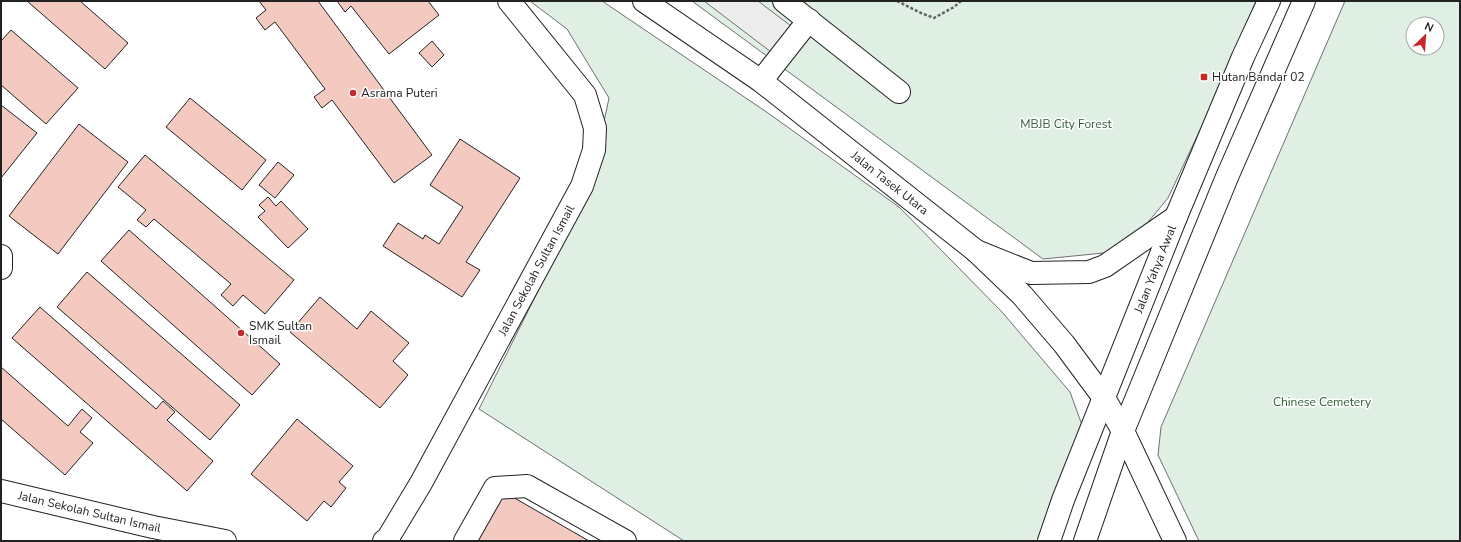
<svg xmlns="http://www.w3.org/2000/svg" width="1461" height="542" font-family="'Nunito Sans',sans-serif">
  <rect width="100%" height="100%" fill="#fff"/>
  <path fill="#e0efe3" stroke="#6f6f6f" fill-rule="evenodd" d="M530,1H602L768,113L899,207L1002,312L1070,392L1082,425L1042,541H684L479,409L590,187L609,98L567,29Z
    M692,1H1256L1215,98L1168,198L1124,251L1043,259Z
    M1345,1H1460V541H1199L1158,455L1161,427ZM1413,24H1437V48H1413Z"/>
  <path fill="#ededed" stroke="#6f6f6f" d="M704,1H758L791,26L771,52Z"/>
  <path fill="#f3c9c0" stroke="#222" d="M27,1H80L128,43L105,69Z
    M259,1H318L432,155L394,183L332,100L322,108L314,97L325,89L275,22L265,30L256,18L266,10Z
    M337,1H428L439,15L389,54L351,6L345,12Z
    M11,30L78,88L46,124L1,85V41Z
    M432,41L444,55L432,67L419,53Z
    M190,98L266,160L242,190L166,127Z
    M1,105L37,133L1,178Z
    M79,124L128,162L58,254L9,216Z
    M460,139L520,178L466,262L480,270L462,297L383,246L398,223L423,239L425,235L439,244L463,207L430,185Z
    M145,155L294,280L265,314L243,295L233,306L221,295L231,284L154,219L146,227L137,220L146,210L118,187Z
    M278,162L294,175L275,198L259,185Z
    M268,197L276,206L281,201L308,229L288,248L258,217L265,211L259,205Z
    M129,230L280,364L252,395L101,261Z
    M87,272L240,405L210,440L57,307Z
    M320,297L357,329L371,311L409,343L393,361L408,375L380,408L290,332Z
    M40,307L156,409L163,401L175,412L167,420L213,461L187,491L12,338Z
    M1,367L68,426L82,409L92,418L80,432L93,443L65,475L1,419Z
    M297,419L353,466L339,482L346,488L331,507L324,501L307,521L251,474Z
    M499,489L589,541H468Z"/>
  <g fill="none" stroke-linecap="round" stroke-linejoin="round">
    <defs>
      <g id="minor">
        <path id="s1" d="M644,1L761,81L976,251L1022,295L1064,344L1104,398L1123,431L1175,541"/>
        <path d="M784,1L899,92"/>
        <path d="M761,81L809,20"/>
        <path d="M1,256V268"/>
        <path id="s2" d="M1,491L153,527L225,541"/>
        <path id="s3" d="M384,541L388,538L421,483L582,186L594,150L595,128L585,95L509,1"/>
        <path d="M465,541L495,488L527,486L625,541"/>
      </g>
      <g id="major">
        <path d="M976,251L1031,273L1089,272L1105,266L1176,217"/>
        <path id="s4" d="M1049,541L1063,500L1176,217L1243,57L1269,1"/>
        <path d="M1085,541L1123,431L1139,392L1227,177L1304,1"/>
      </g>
    </defs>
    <use href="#minor" stroke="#222" stroke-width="24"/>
    <use href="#major" stroke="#222" stroke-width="24"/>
    <path stroke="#646464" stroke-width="2.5" stroke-dasharray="3 2" stroke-linecap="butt" d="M897,1L921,13L934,18L954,7L961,1"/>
    <use href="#minor" stroke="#fff" stroke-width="22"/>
    <use href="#major" stroke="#fff" stroke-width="22"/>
  </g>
  <g fill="#c62828" stroke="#fff" stroke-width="1.5">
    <rect x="1200" y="73" width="8" height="8" rx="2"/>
    <circle cx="353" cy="93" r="4"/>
    <circle cx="241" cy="333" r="4"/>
  </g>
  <g text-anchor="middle" stroke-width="3" stroke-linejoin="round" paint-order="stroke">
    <g font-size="12" fill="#222" stroke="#fff" text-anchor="start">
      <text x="1212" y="81">Hutan Bandar 02</text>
      <text x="361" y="97">Asrama Puteri</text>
      <text x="249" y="330">SMK Sultan<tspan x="249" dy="14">Ismail</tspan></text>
    </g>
    <g font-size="12" fill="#2f5e38" stroke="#fff">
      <text x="1066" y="128">MBJB City Forest</text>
      <text x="1322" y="406">Chinese Cemetery</text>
    </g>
    <g font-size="12" fill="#222" stroke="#fff">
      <text dy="4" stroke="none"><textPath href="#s1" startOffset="306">Jalan Tasek Utara</textPath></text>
      <text dy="4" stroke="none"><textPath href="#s3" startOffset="311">Jalan Sekolah Sultan Ismail</textPath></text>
      <text dy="4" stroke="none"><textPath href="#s4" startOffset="292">Jalan Yahya Awal</textPath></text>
      <text dy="4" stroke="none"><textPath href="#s2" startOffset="91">Jalan Sekolah Sultan Ismail</textPath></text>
    </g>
  </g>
  <rect width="1461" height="542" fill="none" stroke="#222222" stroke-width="4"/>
  <g transform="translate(1425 36) rotate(25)"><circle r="19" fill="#ffffff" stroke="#a7a7a7"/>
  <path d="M0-3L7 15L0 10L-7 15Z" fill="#c62828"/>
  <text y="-6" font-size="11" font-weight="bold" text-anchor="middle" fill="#222222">N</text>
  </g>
</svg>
